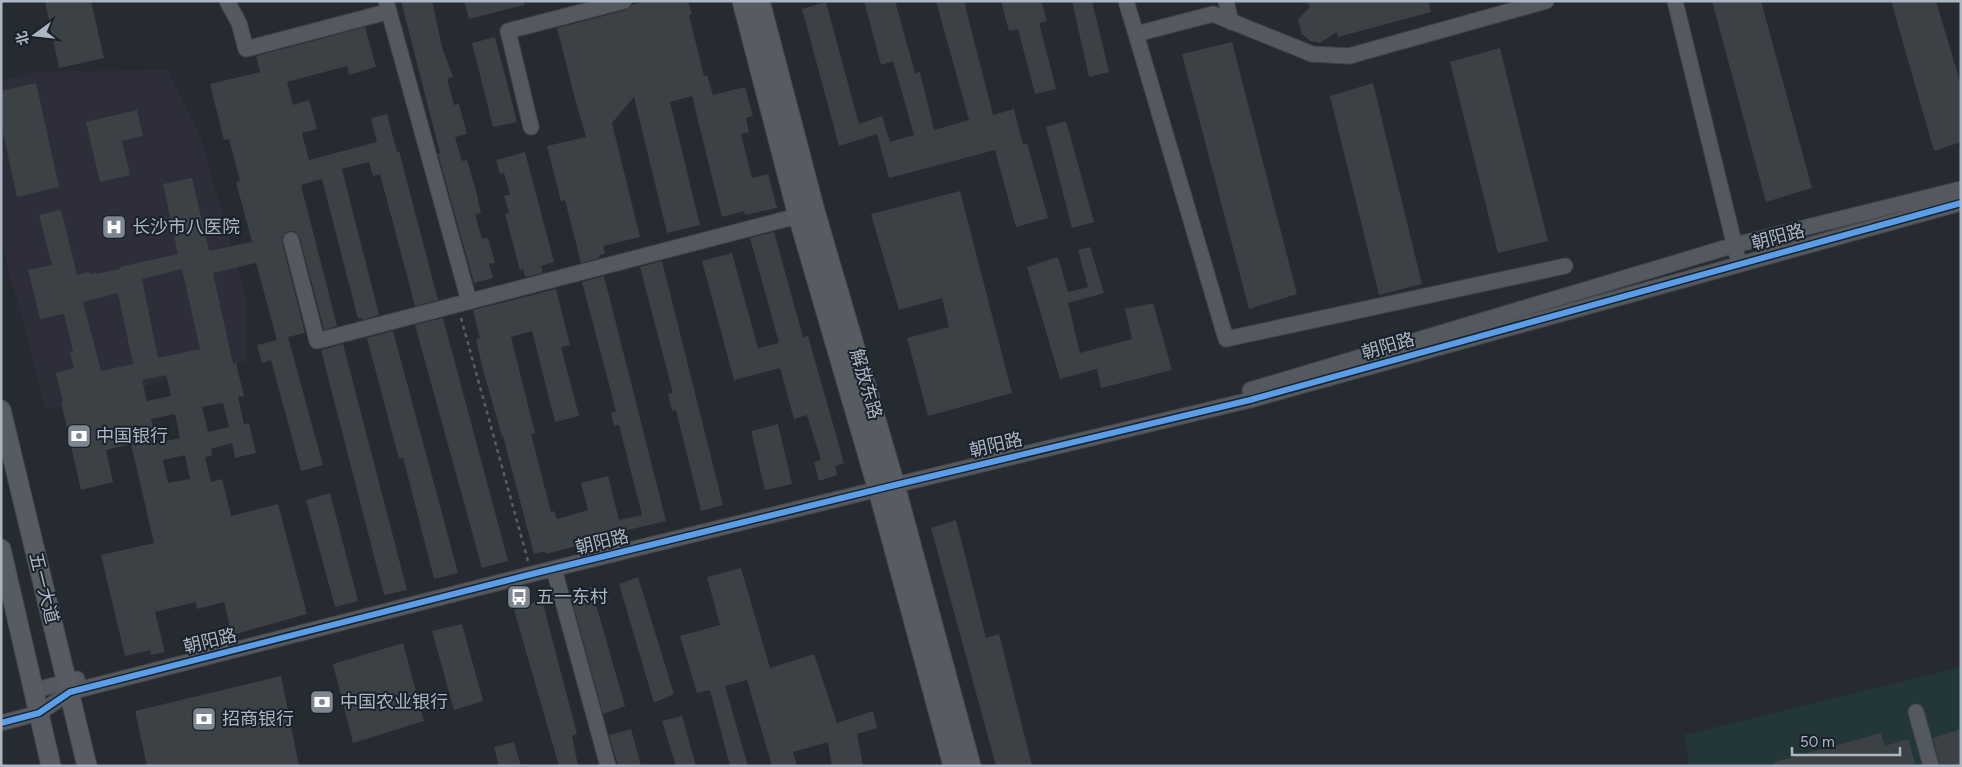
<svg xmlns="http://www.w3.org/2000/svg" width="1962" height="767" font-family="Figtree,'Noto Sans SC',sans-serif">
  <rect width="100%" height="100%" fill="#252b31"/>
  <path fill="#2e2e3a" d="M168,70L201,139L246,297L247,361L46,410L1,240V81L31,72Z"/>
  <path fill="#233638" d="M1961,667V766H1689L1684,735Z"/>
  <path fill="#3c4146" fill-rule="evenodd" d="M45,1H91L104,58L59,68Z
    M401,1H432L442,47L453,77L447,79L454,105L459,104L467,134L455,137L462,161L467,160L475,187L481,213L475,214L482,239L488,238L495,263L489,264L493,278L474,283L438,154L440,153Z
    M464,1H524V5L469,19Z
    M645,1H688L692,14L689,15L704,76L707,75L713,95L745,87L753,116L746,118L749,132L741,134L752,178L768,174L777,208L745,215L744,211L722,217L692,96L670,102L700,225L667,233L634,97L612,123L640,237L603,246L605,254L599,255V258L581,263L565,200L561,201L547,146L586,137L575,99L557,28L626,10L632,5Z
    M864,1H895L915,73L920,72L934,130L969,120L936,1H964L993,115L1014,109L1023,145L1027,143L1048,218L1016,227L995,150L889,178L877,134L839,146L802,9L826,2L859,124L882,116L890,142L914,135L893,61L881,65Z
    M1001,1H1041L1047,21L1039,23L1056,89L1035,94L1018,29L1009,31Z
    M1072,1H1092L1109,72L1089,77Z
    M1306,1H1428L1431,12L1338,37L1337,32L1320,43L1310,41L1302,34L1298,19L1310,7Z
    M1712,1H1761L1812,188L1766,202Z
    M1891,1H1936L1961,85V142L1934,151Z
    M365,27L376,67L349,75L347,66L287,82L293,105L309,100L317,129L302,133L309,160L377,142L371,118L387,114L397,152L399,151L438,300L415,306L380,174L373,176L369,162L342,169L379,315L362,320V318L358,319L322,179L301,185L337,326L324,330L300,238L294,231H288L282,237V242L305,333L288,337L323,465L301,471L271,360L262,363L257,345L277,340L256,263L213,273L233,364L236,363L244,396L238,397L244,424L249,423L256,453L235,458L232,443L211,449L212,456L205,457L211,482L222,479L231,516L278,504L307,614L232,635L224,602L197,609L196,602L155,612L165,652L151,655L150,650L125,656L101,555L154,543L131,444L106,450L113,482L81,490L61,402H63L56,373L74,368L70,353L73,352L64,314L40,319L28,270L52,265L39,215L61,210L77,275L89,272L90,274L95,273L96,274L120,269V267L178,254L163,184L192,178L209,251L252,242L236,182L240,181L229,139L224,140L210,84L260,72L256,56ZM182,269L200,349L158,358L142,279ZM118,293L133,364L101,371L83,302ZM166,375L171,396L147,401L142,380ZM223,403L229,427L208,432L202,407ZM175,414L180,438L157,443L151,419ZM185,455L190,479L168,483L163,460Z
    M495,37L517,122L493,127L472,43Z
    M1232,42L1297,294L1249,309L1182,54Z
    M1500,48L1548,241L1498,253L1450,62Z
    M36,83L59,187L17,197L1,123V91Z
    M1373,83L1422,284L1379,295L1330,96Z
    M137,110L143,136L122,141L130,175L100,182L86,122Z
    M1066,121L1094,222L1072,228L1046,127Z
    M525,152L554,262L541,266L543,273L525,277L523,269L520,270L505,214L509,213L504,196L510,194L504,173L500,174L496,160Z
    M960,191L1012,393L928,416L907,338L949,327L942,298L899,310L871,214Z
    M774,232L803,337L808,336L844,463L835,466L837,475L819,481L814,462L821,460L807,415L794,419L780,368L734,380L702,261L732,253L758,348L779,343L750,238Z
    M1090,247L1104,293L1068,303L1080,353L1132,339L1125,309L1153,303L1172,370L1101,388L1097,369L1060,379L1027,267L1058,257L1068,292L1088,287L1078,250Z
    M662,261L723,505L701,511L676,410L672,411L668,394L673,393L640,267Z
    M604,276L666,521L611,534V537L546,554L545,551L534,554L503,436H502L483,370L476,339L480,338L473,310L556,289L570,345L561,347L579,416L555,422L532,331L511,337L535,433L531,434L551,512L554,511L557,519L588,510L581,483L608,476L619,520L642,515L619,425L614,426L611,413L616,411L582,282Z
    M443,318L508,561L482,568L415,325Z
    M393,331L458,573L434,579L403,457L399,459L367,338Z
    M343,344L407,590L384,595L321,350Z
    M778,424L792,484L765,490L751,431Z
    M330,493L358,601L335,607L306,500Z
    M956,520L986,638L999,634L1032,766H996L931,528Z
    M741,568L770,668L814,654L837,723L873,711L877,728L857,734L863,766H832L828,742L793,752L797,766H772L747,680L725,686L748,766H730L710,690L697,693L680,636L720,625L707,577Z
    M638,577L674,694L654,703L619,584Z
    M591,587L625,706L603,714L570,593Z
    M542,600L577,734L572,736L578,766H559L514,610Z
    M462,624L483,701L454,710L432,631Z
    M403,643L424,721L353,743L333,664Z
    M281,676L299,766H147L135,711Z
    M682,716L696,766H676L662,721Z
    M631,729L641,766H618L609,735Z
    M1961,729V766H1940L1933,738Z
    M1881,733L1885,746L1908,739L1916,766H1775L1774,762Z
    M514,742L521,766H499L494,747Z"/>
  <g fill="none" stroke-linecap="round" stroke-linejoin="round">
    <defs>
      <path id="minor" d="M227,1L239,23L246,49L379,14
        M386,1L469,301
        M1126,1L1136,34
        M1226,1L1231,22
        M1546,1L1349,56L1312,54L1213,14L1136,34L1226,339L1565,266
        M1675,1L1737,255
        M531,127L508,31L624,1
        M291,240L317,341L809,213
        M1250,390L1735,245L1961,189
        M554,569L608,766
        M33,691L77,679
        M1916,712L1931,766
        M1,723L39,713L70,692L536,573L895,485L1250,400L1961,203"/>
      <path id="major" d="M742,1L798,216L878,490L953,766
        M760,1L815,211L895,485L971,766
        M1,410L87,766
        M1,549L51,766"/>
    </defs>
    <use href="#minor" stroke="#41464b" stroke-width="17"/>
    <use href="#major" stroke="#42474e" stroke-width="21"/>
    <path stroke="#585e63" stroke-width="2.5" stroke-dasharray="4 4" stroke-linecap="butt" d="M461,318L528,561"/>
    <use href="#minor" stroke="#545960" stroke-width="15"/>
    <use href="#major" stroke="#575b62" stroke-width="19"/>
    <defs>
      <path id="cycleway" d="M1,723L39,713L70,692L536,573L895,485L1250,400L1961,203"/>
    </defs>
    <use href="#cycleway" stroke="#19212b" stroke-width="9"/>
    <use href="#cycleway" stroke="#5a9eea" stroke-width="6"/>
  </g>
  <defs>
    <symbol id="hospital-square" viewBox="-11 -11 22 22"><rect x="-9" y="-9" width="18" height="18" rx="4" fill="#7d8691" stroke="#19212b"/><path d="M-5-5h3v3.5h4V-5h3V5h-3V1.5h-4V5h-3Z" fill="#fff"/></symbol>
    <symbol id="bank-square" viewBox="-11 -11 22 22"><rect x="-9" y="-9" width="18" height="18" rx="4" fill="#7d8691" stroke="#19212b"/><path d="M-6-4H6V4H-6ZM0-2.3a2.3 2.3 0 1 0 0 4.6a2.3 2.3 0 1 0 0-4.6Z" fill="#fff"/></symbol>
    <symbol id="bus-square" viewBox="-11 -11 22 22"><rect x="-9" y="-9" width="18" height="18" rx="4" fill="#7d8691" stroke="#19212b"/><path d="M-5-6H5V4H4V6H2V4H-2V6H-4V4H-5ZM-3.5-4V0h7V-4ZM-3.5 1.2v1.5H-2V1.2ZM2 1.2v1.5H3.5V1.2Z" fill="#fff"/></symbol>
  </defs>
  <g fill-rule="evenodd">
    <use href="#hospital-square" x="100" y="213" width="28" height="28"/>
    <use href="#bank-square" x="65" y="422" width="28" height="28"/>
    <use href="#bus-square" x="505" y="583" width="28" height="28"/>
    <use href="#bank-square" x="308" y="688" width="28" height="28"/>
    <use href="#bank-square" x="190" y="705" width="28" height="28"/>
  </g>
  <g text-anchor="middle" stroke-width="4" stroke-linejoin="round" paint-order="stroke">
    <g font-size="18" fill="#adb7c4" stroke="#19212b" text-anchor="start">
      <text x="132" y="233">长沙市八医院</text>
      <text x="96" y="442">中国银行</text>
      <text x="536" y="603">五一东村</text>
      <text x="340" y="708">中国农业银行</text>
      <text x="222" y="725">招商银行</text>
    </g>
    <g font-size="18" fill="#adb7c4" stroke="#19212b">
      <text transform="translate(1778 237) rotate(-15)" y="6">朝阳路</text>
      <text transform="translate(1388 346) rotate(-16)" y="6">朝阳路</text>
      <text transform="translate(866 384) rotate(74)" y="6">解放东路</text>
      <text transform="translate(996 445) rotate(-13)" y="6">朝阳路</text>
      <text transform="translate(602 542) rotate(-14)" y="6">朝阳路</text>
      <text transform="translate(44 588) rotate(76)" y="6">五一大道</text>
      <text transform="translate(210 641) rotate(-14)" y="6">朝阳路</text>
    </g>
  </g>
  <rect width="1962" height="767" fill="none" stroke="#adb7c4" stroke-width="5"/>
  <g transform="translate(35 35) rotate(255)" stroke="#19212b" stroke-width="4" paint-order="stroke">
  <path d="M0-4L9 19L0 12L-9 19Z" fill="#adb7c4"/>
  <text y="-8" font-size="14" font-weight="bold" text-anchor="middle" fill="#adb7c4">北</text>
  </g>
  <path d="M1792 747v8h108v-8" fill="none" stroke="#adb7c4" stroke-width="2.5"/>
  <text x="1800" y="747" font-size="15" fill="#adb7c4" stroke="#19212b" stroke-width="4" paint-order="stroke">50 m</text>
</svg>
